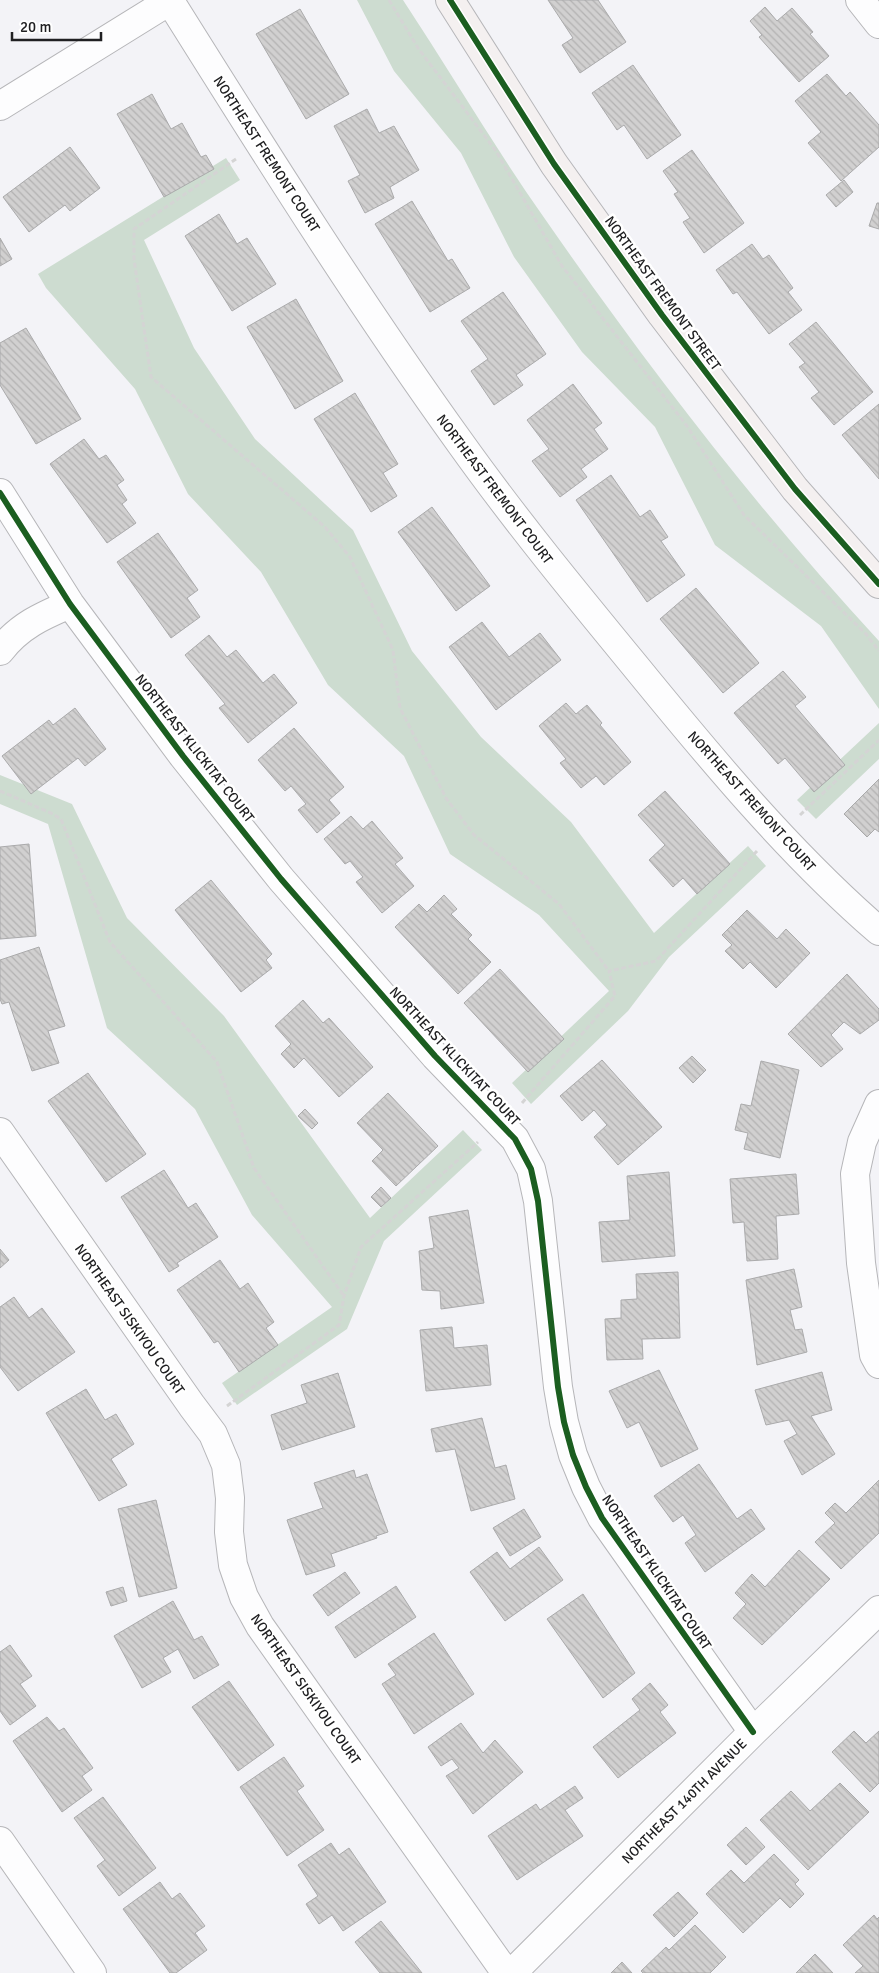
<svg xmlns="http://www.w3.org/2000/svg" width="879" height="1973" font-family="Signika,sans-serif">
  <defs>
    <pattern id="building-back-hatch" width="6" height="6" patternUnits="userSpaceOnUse" patternTransform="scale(1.25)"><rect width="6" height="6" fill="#d1d0d0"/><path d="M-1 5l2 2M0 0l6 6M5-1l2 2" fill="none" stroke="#b3b2b2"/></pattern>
  </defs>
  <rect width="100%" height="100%" fill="#f3f3f7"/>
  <path fill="#cddcd0" d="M357,0H403C451,73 495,148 545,219C647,366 757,509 879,641V709L821,626L715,545L655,427L582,352L514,257L461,153L394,71Z
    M226,158L240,180L144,240L194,348L255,439L353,530L412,651L481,737L571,822L654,933L748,846L766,866L669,957L628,1011L531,1104L512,1083L609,991L539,915L450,854L404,756L328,685L261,572L188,494L135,389L46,288L38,274Z
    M879,723V759L816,819L797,800Z
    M0,775L72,804L127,918L224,1016L370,1218L463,1130L482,1150L384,1241L347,1329L237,1405L222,1383L332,1307L252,1215L195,1109L107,1028L48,824L0,804Z"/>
  <path fill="url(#building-back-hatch)" stroke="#aaaaab" d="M548,0H598L626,42L580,73L562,45L573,38Z
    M765,7L777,21L792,8L813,32L810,34L829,56L799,82L759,37L762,35L750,21Z
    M300,9L349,94L306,119L256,34Z
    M633,65L681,135L647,159L624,125L617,130L592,93Z
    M827,74L846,96L850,92L879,125V147L841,181L808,143L821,132L795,101Z
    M152,94L171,129L182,123L201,157L206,155L214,169L164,197L117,114Z
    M367,109L379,133L394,126L419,170L390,187L394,198L365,213L348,181L360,175L334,126Z
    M70,147L100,188L70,211L65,205L29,232L3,197Z
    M692,150L744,223L704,253L683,222L690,218L674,194L678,192L663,171Z
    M844,180L853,192L836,207L826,195Z
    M412,201L448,261L452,259L470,288L430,312L375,224Z
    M877,203H879V229L869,226Z
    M219,214L237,244L247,238L276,284L232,311L185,236Z
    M0,238L12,259L0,266Z
    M752,244L763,259L769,255L793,288L788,292L802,310L769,334L737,292L733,294L716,270Z
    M503,292L546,354L516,375L523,385L494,405L471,371L488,359L461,321Z
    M296,299L343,381L295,409L247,327Z
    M816,322L873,392L834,425L811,398L819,392L799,367L805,363L789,344Z
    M26,328L81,419L36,444L0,385V343Z
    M573,384L602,423L594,429L608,449L581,469L587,477L560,497L532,461L549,449L527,420Z
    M355,393L398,464L383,473L397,496L371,512L314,419Z
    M879,404V479L842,435Z
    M84,439L99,459L106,455L124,480L117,485L127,500L122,504L136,523L107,543L50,464Z
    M611,475L640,517L650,510L668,537L661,541L685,575L647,602L576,500Z
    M432,507L490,586L456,611L398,532Z
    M158,533L198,590L187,598L200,617L171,638L117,562Z
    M696,588L759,663L723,693L660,619Z
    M482,622L509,657L540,633L561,660L496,710L449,647Z
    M209,635L227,657L236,650L263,683L274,674L297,703L248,743L219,708L225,704L185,655Z
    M783,671L806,697L795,706L845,765L814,792L785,758L778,764L734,713Z
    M566,703L576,714L587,705L602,723L600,725L631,762L604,785L596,776L581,788L560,763L566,759L539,726Z
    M75,708L106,749L85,766L78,758L31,794L2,756L49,720L53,725Z
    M294,728L344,787L329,800L340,813L317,833L298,810L306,804L291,786L285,791L258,760Z
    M879,779V832L875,829L867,837L844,814Z
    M665,791L730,864L697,894L683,878L673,887L649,860L665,845L638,815Z
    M351,816L363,829L372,821L403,858L395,864L414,886L382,913L356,882L363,877L350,861L345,864L324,839Z
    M29,844L36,936L0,939V847Z
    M211,880L272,954L266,960L272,968L241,992L175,910Z
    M444,895L457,909L451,914L472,935L468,939L491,962L458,994L395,927L419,904L427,912Z
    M747,910L777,939L786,929L810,953L776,988L750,962L743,969L725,951L732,945L722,935Z
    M39,947L65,1026L48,1031L59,1063L32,1071L9,1002L2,1004L0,999V960Z
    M500,969L564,1039L528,1072L464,1003Z
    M847,974L879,1009V1020L860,1034L844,1022L831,1035L843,1049L821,1067L788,1034Z
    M303,1000L323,1023L329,1018L373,1067L339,1097L304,1058L294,1068L281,1054L291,1044L275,1026Z
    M692,1056L706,1070L693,1083L679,1068Z
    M602,1060L662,1127L618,1165L594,1137L607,1125L594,1110L582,1121L560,1096Z
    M761,1061L799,1070L780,1158L744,1149L748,1133L735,1130L741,1104L751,1106Z
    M88,1073L146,1154L106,1182L48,1101Z
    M388,1093L438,1146L396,1186L372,1161L383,1150L357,1123Z
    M305,1109L318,1123L312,1129L298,1116Z
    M164,1170L188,1208L196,1203L218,1237L177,1263L179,1266L169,1272L121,1197Z
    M669,1172L675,1256L602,1262L599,1222L630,1220L627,1176Z
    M796,1174L799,1214L776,1216L778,1259L747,1261L744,1222L733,1223L730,1179Z
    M381,1187L391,1198L381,1207L371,1197Z
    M468,1210L484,1303L441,1309L440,1291L422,1290L419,1251L434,1248L429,1217Z
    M0,1249L9,1260L0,1268Z
    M220,1260L240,1289L248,1283L274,1322L266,1328L278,1345L239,1372L218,1341L214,1343L177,1290Z
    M794,1269L802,1307L790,1310L795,1330L802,1329L807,1352L757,1365L746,1280Z
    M678,1272L680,1338L642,1339L643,1359L607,1360L605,1319L621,1318V1300L637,1299L636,1274Z
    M14,1297L29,1318L42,1308L75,1352L18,1391L0,1367V1307Z
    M452,1327L454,1348L487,1345L491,1385L426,1391L420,1330Z
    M659,1370L698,1449L661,1467L639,1422L627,1428L609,1391Z
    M822,1372L832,1410L811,1416L835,1454L802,1475L784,1441L797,1434L789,1420L766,1425L755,1390Z
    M338,1373L355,1427L282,1450L271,1415L307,1403L301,1385Z
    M86,1389L105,1420L116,1414L134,1444L111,1459L127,1485L99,1501L46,1413Z
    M482,1418L495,1468L506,1465L515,1499L471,1511L455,1449L436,1452L431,1429Z
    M699,1464L737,1519L751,1509L765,1529L705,1572L685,1543L696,1535L683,1515L673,1522L654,1496Z
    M354,1470L356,1478L367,1474L388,1532L376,1536L377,1538L331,1554L335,1566L306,1575L287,1520L323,1508L314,1483Z
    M879,1480V1533L841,1569L815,1542L835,1523L825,1513L835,1503L846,1513Z
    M156,1500L177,1588L139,1597L118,1509Z
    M524,1509L541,1537L510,1556L493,1528Z
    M539,1547L563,1580L505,1621L470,1572L497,1552L510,1569Z
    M799,1550L830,1579L762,1645L733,1618L746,1604L735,1593L752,1574L765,1587Z
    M345,1572L360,1593L328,1616L313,1595Z
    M396,1586L416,1617L355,1658L335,1627Z
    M123,1587L127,1601L111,1606L106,1592Z
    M583,1594L635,1673L603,1698L547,1619Z
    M173,1601L194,1640L202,1636L219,1665L194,1679L178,1649L163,1658L171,1672L142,1688L114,1636Z
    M434,1633L474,1694L414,1734L382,1684L396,1675L388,1664Z
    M10,1645L32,1676L20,1684L36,1706L10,1725L0,1711V1652Z
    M229,1681L274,1745L238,1771L192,1707Z
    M650,1683L668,1705L660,1712L676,1733L618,1778L593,1747L640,1710L632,1699Z
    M47,1717L59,1731L64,1728L93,1768L82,1776L92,1790L62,1812L13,1741Z
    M461,1723L483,1753L495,1740L523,1772L473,1814L446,1776L459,1768L452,1759L441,1766L428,1747Z
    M854,1731L866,1743L879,1731V1783L870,1792L832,1752Z
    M284,1757L304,1786L297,1791L324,1830L287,1856L240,1787Z
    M840,1783L869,1812L808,1870L760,1820L791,1791L810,1811Z
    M575,1786L583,1798L565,1810L583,1836L517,1880L488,1836L536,1804L540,1810Z
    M103,1797L156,1868L119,1896L97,1866L105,1860L74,1818Z
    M746,1827L765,1847L746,1865L727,1845Z
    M331,1843L339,1855L349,1848L386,1902L343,1931L332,1915L319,1924L306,1904L318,1896L298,1865Z
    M774,1854L799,1880L795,1884L804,1894L790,1908L780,1898L743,1933L706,1894L731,1870L744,1883Z
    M160,1882L172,1899L180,1893L205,1926L195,1933L207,1950L176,1973H170L123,1909Z
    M678,1892L698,1913L674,1937L653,1915Z
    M874,1915L877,1919L879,1917V1973H855L863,1966L843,1945Z
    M381,1921L422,1973H380L355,1942Z
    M695,1925L726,1957L710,1973H643L641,1971L666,1947L669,1950Z
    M815,1954L833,1973H796Z
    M622,1962L632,1973H611Z"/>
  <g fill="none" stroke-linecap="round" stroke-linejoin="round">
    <defs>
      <path id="street" d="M860,0L879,24
        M170,1C264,151 358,301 461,444C516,521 576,594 636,667C711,759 789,853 879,931
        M0,106L171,0
        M0,493L70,604L183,756L281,879L435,1056L515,1139L531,1169L538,1201L558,1387L564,1422L573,1455L586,1487L602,1518L753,1732
        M0,651C19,626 42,616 70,604
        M879,1104L862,1142L855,1174L861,1263L874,1355L879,1364
        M0,1132L192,1406L213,1434L226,1465L230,1498L229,1532L233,1565L244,1597L260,1626L506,1973
        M0,1841L92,1973
        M512,1973L753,1732L879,1610"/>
      <path id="secondary" d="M450,0L554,164L662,315L795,489L879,584"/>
    </defs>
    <use href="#street" stroke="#b6b6b9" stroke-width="30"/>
    <use href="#secondary" stroke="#b6b6b9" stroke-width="30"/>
    <path stroke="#d4d4d4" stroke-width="3" stroke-dasharray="5 2.5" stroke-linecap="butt" d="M389,0L418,48L496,151L562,266L687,426L744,515L866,634L879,651
      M236,159L134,229V259L151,377L325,527L350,557L393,650L400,708L446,798L474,835L559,904L609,971
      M0,791L51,813L61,819L110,942L217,1062L254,1168L344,1296
      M800,815L879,740
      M522,1103L615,996L609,971L656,961L757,851
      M227,1406L339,1325L344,1296L361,1247L478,1142"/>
    <use href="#street" stroke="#fdfdfe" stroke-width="28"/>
    <use href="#secondary" stroke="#f4f0f0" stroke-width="28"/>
    <defs>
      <path id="cycleway" d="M450,0L554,164L662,315L795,489L879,584
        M0,493L70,604L183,756L281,879L435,1056L515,1139L531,1169L538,1201L558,1387L564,1422L573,1455L586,1487L602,1518L753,1732"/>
    </defs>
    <use href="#cycleway" stroke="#fff" stroke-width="9"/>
    <use href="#cycleway" stroke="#1b5e20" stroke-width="6"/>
  </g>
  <g text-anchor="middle" stroke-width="5" stroke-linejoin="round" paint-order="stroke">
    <g font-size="14" fill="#202022" stroke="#fff">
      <text transform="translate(267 154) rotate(57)" y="5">NORTHEAST FREMONT COURT</text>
      <text transform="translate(663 293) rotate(54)" y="5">NORTHEAST FREMONT STREET</text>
      <text transform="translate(495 489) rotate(53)" y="5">NORTHEAST FREMONT COURT</text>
      <text transform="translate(195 748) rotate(52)" y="5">NORTHEAST KLICKITAT COURT</text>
      <text transform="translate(752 801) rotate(48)" y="5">NORTHEAST FREMONT COURT</text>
      <text transform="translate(455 1056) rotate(47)" y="5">NORTHEAST KLICKITAT COURT</text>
      <text transform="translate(130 1319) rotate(55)" y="5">NORTHEAST SISKIYOU COURT</text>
      <text transform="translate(657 1572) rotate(56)" y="5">NORTHEAST KLICKITAT COURT</text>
      <text transform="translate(306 1689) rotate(55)" y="5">NORTHEAST SISKIYOU COURT</text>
      <text transform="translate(684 1801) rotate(-45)" y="5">NORTHEAST 140TH AVENUE</text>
    </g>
  </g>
  <path d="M12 32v8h89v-8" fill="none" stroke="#202022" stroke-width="2.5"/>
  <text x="20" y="32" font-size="15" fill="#202022" stroke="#ffffff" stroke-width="4" paint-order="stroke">20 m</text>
</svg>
